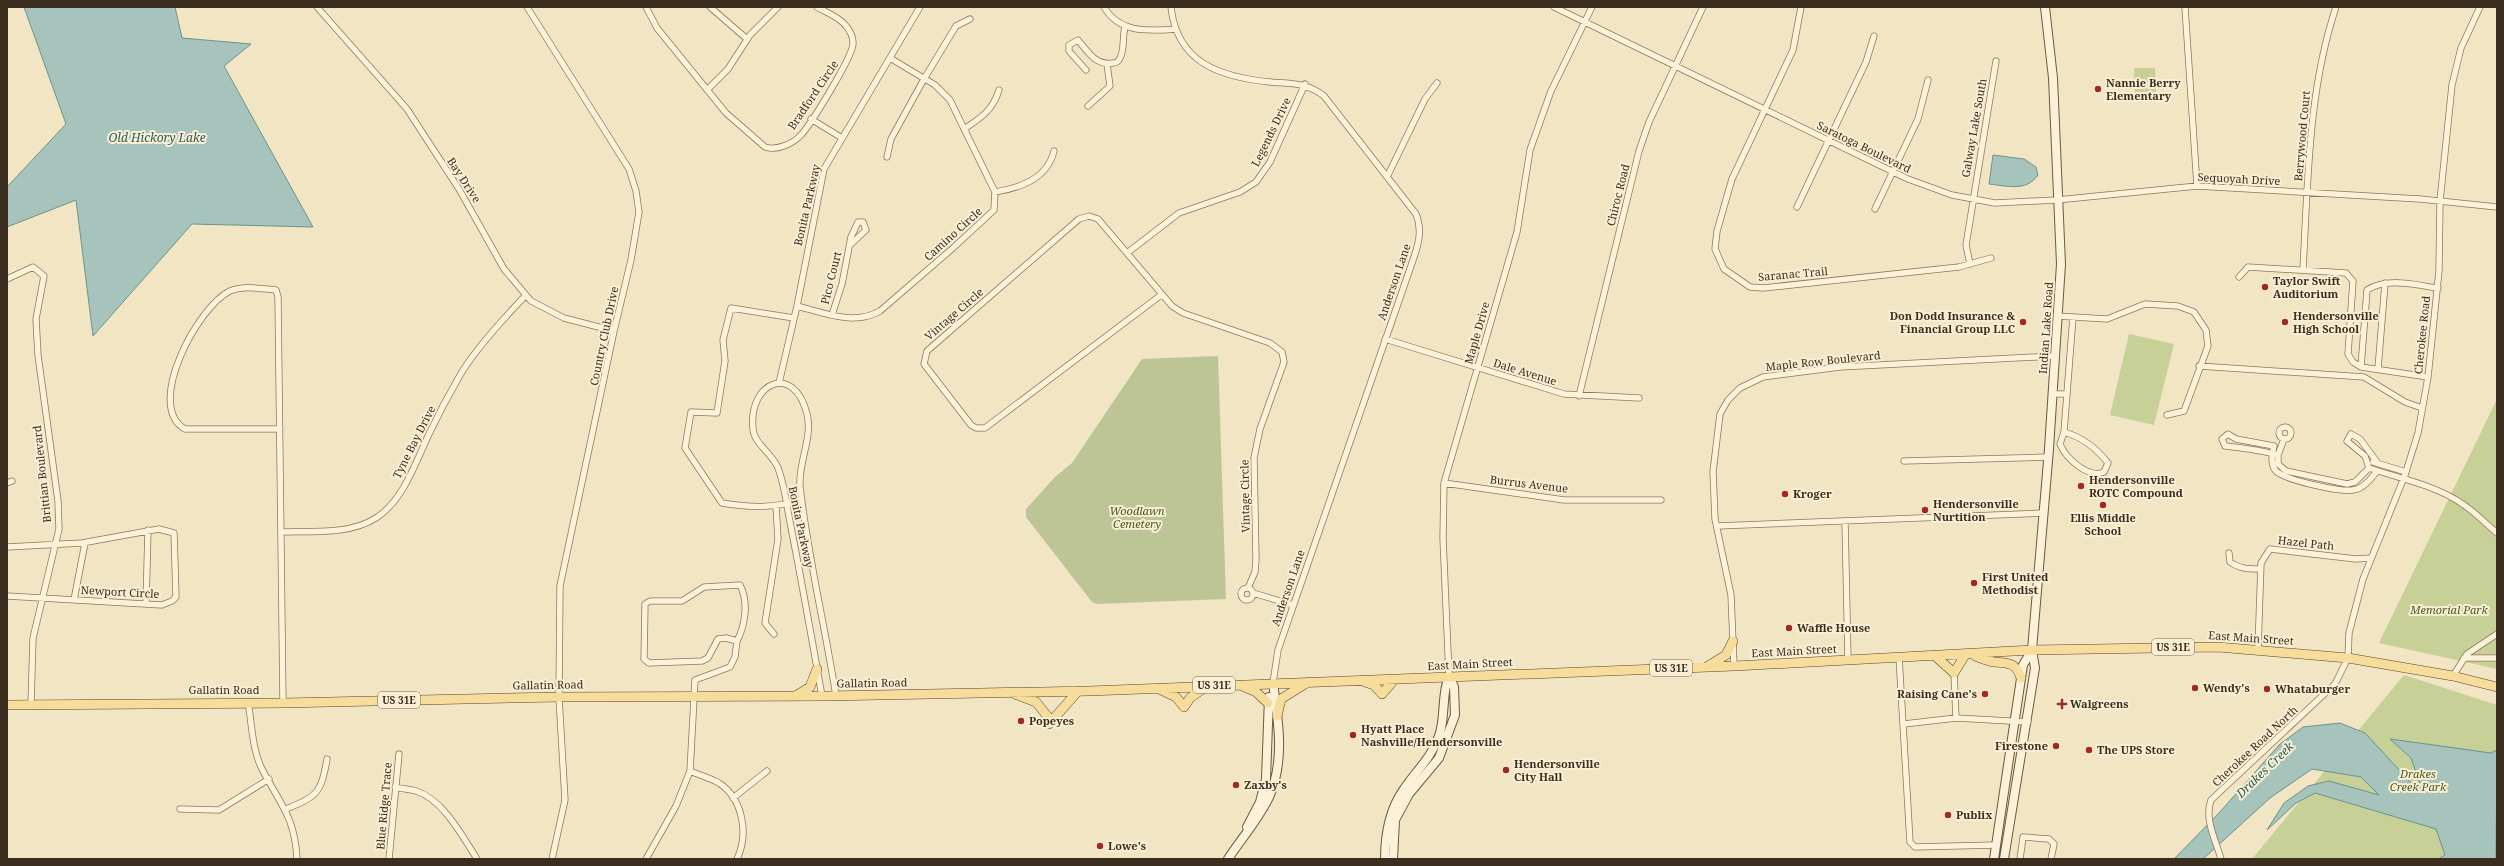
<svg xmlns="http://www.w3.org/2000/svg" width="2504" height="866" font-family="'Noto Serif',serif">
  <rect width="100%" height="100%" fill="#f1e5c4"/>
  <path fill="#c7d097" d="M2134,68H2155L2156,94L2135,95Z
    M2129,334L2174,344L2154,425L2110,415Z
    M2497,399V669L2379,643Z
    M2404,675L2497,705V854L2493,859H2252Z"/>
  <path fill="#bdc597" d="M1218,356L1226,599L1097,604L1092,602L1026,517V509L1055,477L1072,463L1142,359Z"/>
  <path fill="#a6c4bc" stroke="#6c938b" d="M24,7H175L182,38L251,44L224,66L313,227L192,224L93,336L76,200L7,227V187L66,124Z
    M1993,155L2024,159L2036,167L2038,175C2026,192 2008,186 1989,184Z
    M2340,723L2365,733L2416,788L2421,786L2411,758L2390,739L2491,753L2497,750L2496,859H2438L2445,855L2436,829L2315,793L2296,803L2267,830L2284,803L2308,786L2329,781L2379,795L2361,777L2312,769L2270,798L2203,859H2174L2219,813L2279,745L2303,727Z"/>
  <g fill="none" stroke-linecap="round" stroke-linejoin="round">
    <defs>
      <path id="street" d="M317,7L407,109L459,189L504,269L531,301L564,318L614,331
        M527,7L629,169L636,191L639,212L631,260L614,331L560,586L559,697L565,800L552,859
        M646,7L657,28L726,113L765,147C776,151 793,144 801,135C811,124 852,58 853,44C853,41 852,35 850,32C844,19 829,14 817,7
        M710,7L747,39
        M1104,7C1120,34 1149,31 1176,29
        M1171,7C1177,63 1220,77 1270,82C1291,84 1306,82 1324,96L1416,214C1423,231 1418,246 1412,263L1278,650L1273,683
        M1554,7L1908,179L1952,195L1995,203L2057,200L2197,186L2420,199L2497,207
        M1801,7L1793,50L1732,179L1717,231L1715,249L1724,269L1750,287L1763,288L1959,267L1991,258
        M2185,7L2197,186
        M1086,70L1069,51V45L1078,40C1088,52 1096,66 1113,63C1116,63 1119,61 1120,58C1125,49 1122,37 1125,27
        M707,90L728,69L750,35L778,7
        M1088,106L1110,86L1107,64
        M811,119L842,138
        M964,129C981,118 993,110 999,90
        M887,157L891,139L924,79L956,26L970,19
        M1387,177L1425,99L1437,83
        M995,192C1020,188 1047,179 1054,151
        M1797,207L1866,62L1874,36
        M1875,209L1918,119L1928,80
        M1127,253L1179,213L1240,192L1256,182L1270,162L1305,84
        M1970,264L1966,245L1996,61
        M2303,269C2308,181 2308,91 2336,7
        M2239,277L2248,267L2346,273L2353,281L2348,354L2353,362L2361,367L2428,377
        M7,279L33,267L44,276L36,319L38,355L58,501L59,529L33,638L31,705
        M1161,295L985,428H976L971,425L924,364L927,351L1079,219L1089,216L1098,219L1172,306L1183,313L1270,343L1282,352L1284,362L1260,429L1254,458L1256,560L1255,572L1248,588
        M797,306C824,313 854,326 880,311L953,248L994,210L995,192L950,100L935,85L890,58
        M832,315L842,284L851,237L858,222H863L866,230L850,245
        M2057,316L2107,319L2145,304L2178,306L2194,312L2206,330L2208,346L2184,411L2167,415
        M794,318L731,308L723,340L725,361L717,413L691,412L685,448L722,503C752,508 773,508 802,500
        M1385,339L1564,394L1639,398
        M2199,366L2364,377L2405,402L2422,408
        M2361,367L2367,290C2387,277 2415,285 2438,288
        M2378,369L2385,283
        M779,383L797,306L824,169L920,7
        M2052,394H2067
        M1579,396L1639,151L1649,122L1703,7
        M2279 433a6 6 0 1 1 12 0a6 6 0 1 1-12 0Z
        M280,429H185C144,406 198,306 230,291C244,285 262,289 276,290L278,297L283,703
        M2064,432C2082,437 2097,449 2108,463L2104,472C2089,479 2066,459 2060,444L2064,432L2073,317
        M2284,439L2278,455V464L2286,471L2347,484L2355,482L2369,468
        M2278,455C2261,450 2243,448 2225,446L2222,439L2228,434L2236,439L2274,446C2272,453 2270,462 2275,470C2283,480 2340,492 2353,490C2363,489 2371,479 2377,471
        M1904,461L2048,457
        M2373,462L2406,472
        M2369,468C2401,479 2436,485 2464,505C2476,513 2486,524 2497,533
        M2369,468L2365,456L2347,441L2351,434L2360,439L2377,462
        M7,483L12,481
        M1444,483L1564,500H1661
        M1845,521L1848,660
        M1717,526L2044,513
        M281,532C312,531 349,535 376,518C403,501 416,462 429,434C438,415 448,396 459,377C474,350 504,318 526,295
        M7,547L82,543L159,529L174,533L176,597L172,601L162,605L7,596
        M2229,553L2230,562C2240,569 2248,569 2260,569
        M1241 594a6 6 0 1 1 12 0a6 6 0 1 1-12 0Z
        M1253,593L1293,605
        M74,600L85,543
        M146,604L148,530
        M774,634L765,623L778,539L776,506
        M2258,649L2261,563L2270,549L2356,559L2371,558
        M1899,657L1910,842L1915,847L1996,845
        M2464,658H2497
        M1734,666L1731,595L1715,519L1713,472L1720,414L1728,400L1740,388L1763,377L1840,367L2054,356
        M1954,673L1956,718
        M1449,676L1443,538L1444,483L1517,232L1530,150L1551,91L1592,7
        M2453,676L2467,654L2497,634
        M822,696C812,640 802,583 791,527C787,508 785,486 778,468C773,454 754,444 753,429C748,382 794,362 807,414C813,438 798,462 800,487C808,557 825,626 836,696
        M248,702C252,724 252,751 263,771C281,805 295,818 297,859
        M1904,724L1956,718L2028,722
        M690,771C699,775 710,778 719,783C743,799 749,834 737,859
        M395,787C402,789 410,789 416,791C443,799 463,837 477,859
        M733,798L767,771
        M180,809L219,810L269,779
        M286,809C318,796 321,793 327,759
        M389,859L399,754
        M646,859L676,806L690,771L695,680L730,667L735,657L737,641L726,638L718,639L708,658L702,661L649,663L644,659L645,604L650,601H682L704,587L740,585C749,602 745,626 737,641
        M2020,859L2023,837L2049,839L2054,844L2051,859
        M2221,859C2216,840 2204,820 2211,800L2335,684L2348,658L2349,633L2363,579L2405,475L2418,433L2428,377L2439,271L2440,201L2452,85L2461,48L2480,7"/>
      <path id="secondary" d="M1247,827L1260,802L1266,779L1269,697
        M1228,859C1241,839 1261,816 1270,795C1285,759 1278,719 1273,683
        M1385,859C1385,834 1389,810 1404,789C1416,771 1432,757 1439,736C1446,716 1441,695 1449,676
        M1393,859L1395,820L1409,794L1439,758L1455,715L1454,687L1449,676
        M1994,859L2023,665L2032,650
        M2004,859L2035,668L2032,650L2049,449L2061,264L2053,78L2045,7"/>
      <path id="primary" d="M1934,655L1954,673L1965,655
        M1975,656C1981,658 1987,661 1994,662C2008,663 2016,662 2021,678
        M1708,666L1726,655L1733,641
        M1365,682L1374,685L1382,694L1394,680
        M1240,685L1256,692L1268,703
        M1159,689L1176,697L1184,707L1190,698L1207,686
        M1015,694L1036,702L1048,717
        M797,695L810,687L817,669
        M7,705L283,703L559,697L827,696L1089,691L1734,666L2032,650L2218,647L2348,658L2453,676L2497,687
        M1277,716L1281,699L1308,682
        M1049,724L1078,691"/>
    </defs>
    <use href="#street" stroke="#8d7759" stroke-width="7"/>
    <use href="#secondary" stroke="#6f583c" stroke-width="10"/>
    <use href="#primary" stroke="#5b452e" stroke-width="10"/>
    <use href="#street" stroke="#fbf2d9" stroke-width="5.5"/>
    <use href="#secondary" stroke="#fbf2d9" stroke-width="8"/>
    <use href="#primary" stroke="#f6dd9b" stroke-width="9"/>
  </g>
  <g fill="#a02925" stroke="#f8efd5" stroke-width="1.5">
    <circle cx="2098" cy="89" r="4"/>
    <circle cx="2265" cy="287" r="4"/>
    <circle cx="2023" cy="322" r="4"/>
    <circle cx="2285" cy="322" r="4"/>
    <circle cx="2081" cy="486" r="4"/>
    <circle cx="1785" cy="494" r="4"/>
    <circle cx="2103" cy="505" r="4"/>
    <circle cx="1925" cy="510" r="4"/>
    <circle cx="1974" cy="583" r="4"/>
    <circle cx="1789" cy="628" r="4"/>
    <circle cx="2195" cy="688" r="4"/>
    <circle cx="2267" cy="689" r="4"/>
    <circle cx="1985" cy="694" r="4"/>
    <path d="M2060 698h4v4h4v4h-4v4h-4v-4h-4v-4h4z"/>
    <circle cx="1021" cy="721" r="4"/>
    <circle cx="1353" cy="735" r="4"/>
    <circle cx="2056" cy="746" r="4"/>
    <circle cx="2089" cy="750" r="4"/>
    <circle cx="1506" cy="770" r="4"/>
    <circle cx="1236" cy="785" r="4"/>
    <circle cx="1948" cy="815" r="4"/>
    <circle cx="1100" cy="846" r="4"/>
  </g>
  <g text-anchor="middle" stroke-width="4" stroke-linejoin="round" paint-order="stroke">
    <g fill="#f8efd5" stroke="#746855" stroke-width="1">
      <rect x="2152" y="639" width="42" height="16" rx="3"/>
      <rect x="1650" y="660" width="42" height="16" rx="3"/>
      <rect x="1193" y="677" width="42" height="16" rx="3"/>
      <rect x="378" y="692" width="42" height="16" rx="3"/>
    </g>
    <g font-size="10" font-weight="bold" fill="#3c2e1e">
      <text x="2173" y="651">US 31E</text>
      <text x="1671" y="672">US 31E</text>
      <text x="1214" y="689">US 31E</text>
      <text x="399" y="704">US 31E</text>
    </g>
    <g font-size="11" font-weight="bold" fill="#3c2e1e" stroke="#f8efd5" text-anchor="start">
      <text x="2106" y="87">Nannie Berry<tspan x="2106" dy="13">Elementary</tspan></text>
      <text x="2273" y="285">Taylor Swift<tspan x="2273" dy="13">Auditorium</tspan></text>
      <text x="2015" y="320" text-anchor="end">Don Dodd Insurance &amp;<tspan x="2015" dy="13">Financial Group LLC</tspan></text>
      <text x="2293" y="320">Hendersonville<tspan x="2293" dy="13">High School</tspan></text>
      <text x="2089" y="484">Hendersonville<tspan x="2089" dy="13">ROTC Compound</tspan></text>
      <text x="1793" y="498">Kroger</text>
      <text x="1933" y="508">Hendersonville<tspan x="1933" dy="13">Nurtition</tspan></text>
      <text x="2103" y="522" text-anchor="middle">Ellis Middle<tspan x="2103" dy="13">School</tspan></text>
      <text x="1982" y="581">First United<tspan x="1982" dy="13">Methodist</tspan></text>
      <text x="1797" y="632">Waffle House</text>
      <text x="2203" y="692">Wendy's</text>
      <text x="2275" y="693">Whataburger</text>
      <text x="1977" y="698" text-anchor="end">Raising Cane's</text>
      <text x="2070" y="708">Walgreens</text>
      <text x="1029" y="725">Popeyes</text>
      <text x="1361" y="733">Hyatt Place<tspan x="1361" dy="13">Nashville/Hendersonville</tspan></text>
      <text x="2048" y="750" text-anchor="end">Firestone</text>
      <text x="2097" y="754">The UPS Store</text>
      <text x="1514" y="768">Hendersonville<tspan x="1514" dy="13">City Hall</tspan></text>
      <text x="1244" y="789">Zaxby's</text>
      <text x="1956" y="819">Publix</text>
      <text x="1108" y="850">Lowe's</text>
    </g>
    <g font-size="11" fill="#3c2e1e" stroke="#f8efd5">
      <text transform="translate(813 95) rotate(-56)" y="4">Bradford Circle</text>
      <text transform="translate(1974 128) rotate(-80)" y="4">Galway Lake South</text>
      <text transform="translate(1271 132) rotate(-64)" y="4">Legends Drive</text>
      <text transform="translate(2302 136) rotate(-85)" y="4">Berrywood Court</text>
      <text transform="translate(1864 147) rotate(26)" y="4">Saratoga Boulevard</text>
      <text transform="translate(2239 179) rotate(3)" y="4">Sequoyah Drive</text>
      <text transform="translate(464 180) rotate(57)" y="4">Bay Drive</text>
      <text transform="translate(1618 195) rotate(-76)" y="4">Chiroc Road</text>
      <text transform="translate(807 205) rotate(-77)" y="4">Bonita Parkway</text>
      <text transform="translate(953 234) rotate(-42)" y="4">Camino Circle</text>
      <text transform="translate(1793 274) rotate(-5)" y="4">Saranac Trail</text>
      <text transform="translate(831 278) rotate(-76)" y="4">Pico Court</text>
      <text transform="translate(1394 282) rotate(-71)" y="4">Anderson Lane</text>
      <text transform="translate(954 314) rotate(-41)" y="4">Vintage Circle</text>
      <text transform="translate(2046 328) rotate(-86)" y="4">Indian Lake Road</text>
      <text transform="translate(1477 333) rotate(-74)" y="4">Maple Drive</text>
      <text transform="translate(2422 335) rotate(-84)" y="4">Cherokee Road</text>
      <text transform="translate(604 336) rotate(-78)" y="4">Country Club Drive</text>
      <text transform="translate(1823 361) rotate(-6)" y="4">Maple Row Boulevard</text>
      <text transform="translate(1525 372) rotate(17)" y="4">Dale Avenue</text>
      <text transform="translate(414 442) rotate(-63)" y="4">Tyne Bay Drive</text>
      <text transform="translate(42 474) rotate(-96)" y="4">Brittian Boulevard</text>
      <text transform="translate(1529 484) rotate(7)" y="4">Burrus Avenue</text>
      <text transform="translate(1245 496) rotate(-91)" y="4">Vintage Circle</text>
      <text transform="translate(801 527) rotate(78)" y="4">Bonita Parkway</text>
      <text transform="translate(2306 543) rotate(6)" y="4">Hazel Path</text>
      <text transform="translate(1288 588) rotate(-71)" y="4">Anderson Lane</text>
      <text transform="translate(120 592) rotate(3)" y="4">Newport Circle</text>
      <text transform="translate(2251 638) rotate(4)" y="4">East Main Street</text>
      <text transform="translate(1794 651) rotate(-3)" y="4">East Main Street</text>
      <text transform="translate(1470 664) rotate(-3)" y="4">East Main Street</text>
      <text transform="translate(872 683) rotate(-1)" y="4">Gallatin Road</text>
      <text transform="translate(548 685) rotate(-1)" y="4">Gallatin Road</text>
      <text x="224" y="694">Gallatin Road</text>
      <text transform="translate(2255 746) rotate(-43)" y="4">Cherokee Road North</text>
      <text transform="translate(384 806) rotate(-85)" y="4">Blue Ridge Trace</text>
    </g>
    <g font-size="11" font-style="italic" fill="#4a5a23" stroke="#f8efd5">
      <text x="1137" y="515">Woodlawn<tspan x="1137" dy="13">Cemetery</tspan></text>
      <text x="2449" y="614">Memorial Park</text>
      <text x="2418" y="778">Drakes<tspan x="2418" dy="13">Creek Park</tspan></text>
    </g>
    <g font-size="12" font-style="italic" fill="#2c5d5c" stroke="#f8efd5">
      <text x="157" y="142">Old Hickory Lake</text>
      <text transform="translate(2265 770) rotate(-44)" y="4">Drakes Creek</text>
    </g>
  </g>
  <rect width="2504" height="866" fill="none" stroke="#3c2e1e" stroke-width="16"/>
</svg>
